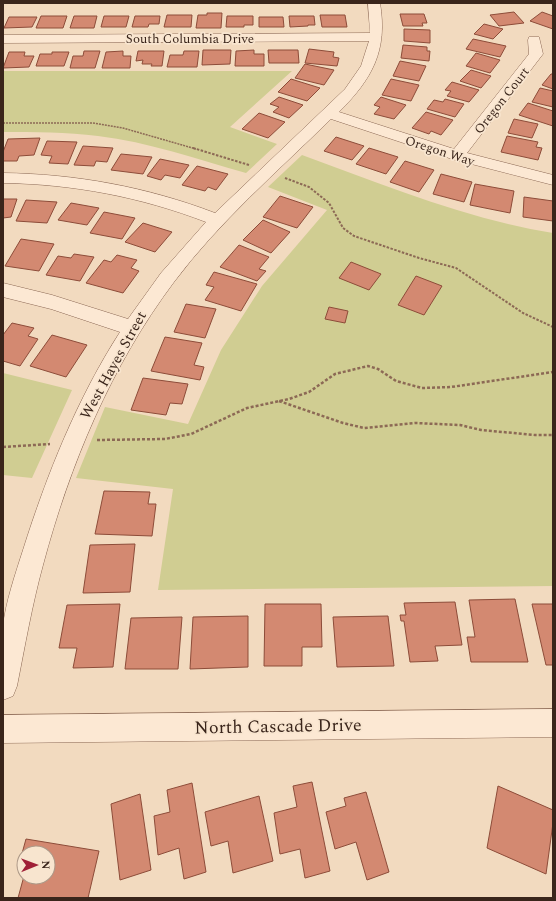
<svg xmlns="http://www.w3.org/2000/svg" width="556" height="901" font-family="Spectral,serif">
  <rect width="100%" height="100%" fill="#f2dabf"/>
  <path fill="#d0cd92" d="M3,71H292L230,127L277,144L246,173C197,159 148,142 98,136C67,132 34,132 3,132Z
    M302,155C384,185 466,219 553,233V586L158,590L173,489L76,478L105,407L188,424L221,350L262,286L327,210L268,187Z
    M3,373L72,390L32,478L3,475Z"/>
  <path fill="#d38971" stroke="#8d4c39" d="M514,12L524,23L499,26L490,15Z
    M542,12L553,16V29L530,21Z
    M207,13H222L221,28H196L198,15H207Z
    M400,14H424L427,23H422L423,26H403Z
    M167,15H192L191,27H164Z
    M320,15H345L347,27H322Z
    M41,16H67L63,28H36Z
    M74,16H97L94,28H70Z
    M104,16H129L126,27H101Z
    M135,16H160L159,24H149L148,27H132Z
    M227,16H253V25H244V27H226Z
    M289,16H314L315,25H308V26L290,27Z
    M9,17H37L32,27L4,28Z
    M259,17H283L284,27H259Z
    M484,24L503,29L493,39L474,34Z
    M404,29L430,30V43L404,41Z
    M473,39L506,46L500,57L466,49Z
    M403,45L427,47V51H430L429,61L401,58Z
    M309,49L334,52L333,57L339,58L337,66L305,63Z
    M203,50H231L230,64L202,65Z
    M254,50V54H264V66H235L236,51Z
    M268,50H298L299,63H269Z
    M84,51H100L95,68H70L73,56H83Z
    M123,51V56H131L130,68H102L106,52Z
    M138,51H164L162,66H151L152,64H142L143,60L136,61Z
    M184,51H199L197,67H167L170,55H183Z
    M9,52H25L24,56H34L29,67L3,68Z
    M52,52H69L64,66H36L40,54H52Z
    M476,53L500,60L490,73L466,66Z
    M400,61L426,66L419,81L393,76Z
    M305,64L334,70L324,85L295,78Z
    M471,70L491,76L481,88L460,81Z
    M551,74H553V89L542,85Z
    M291,79L320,88L307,101L278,92Z
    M391,79L419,85L411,101L382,95Z
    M452,82L479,90L469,102L447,96L451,91L445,90Z
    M540,88L553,91V107L532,102Z
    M279,97L303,105L289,118L273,112L279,107L270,104Z
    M381,97L406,105L394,119L374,114L380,107L374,105Z
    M445,99L464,104L455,117L427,109L434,100L443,102Z
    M528,103L553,111V126L519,115Z
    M426,112L453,120L441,135L431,131L429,134L412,128Z
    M259,113L285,122L268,138L242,129Z
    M514,119L538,124L532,138L508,133Z
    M507,136L538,142L536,147L542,148L538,160L501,152Z
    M336,137L364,146L352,160L324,151Z
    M40,138L34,155L19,156L17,161H3V152L8,139Z
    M47,141L77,142L68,164L49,163L52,156L41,155Z
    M83,146L113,148L107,162L96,161L94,166L74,165Z
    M369,148L398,157L386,174L356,164Z
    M121,154L152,157L143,174L111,170Z
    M160,159L189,165L180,178L165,175L161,180L147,176Z
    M405,161L434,170L419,192L390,182Z
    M197,166L228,174L216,190L208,187L205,191L182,185Z
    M441,174L472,182L464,202L433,194Z
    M475,184L514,191L510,213L470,205Z
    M280,196L313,207L297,228L263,217Z
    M524,197L553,201V221L523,217Z
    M3,199H17L11,217L3,218Z
    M26,200L57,202L47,223L16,221Z
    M71,203L99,208L87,225L58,220Z
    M104,212L135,218L122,239L90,233Z
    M263,220L290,232L271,253L243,240Z
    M143,223L172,232L155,252L125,242Z
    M21,239L54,244L39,271L5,266Z
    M239,245L269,257L259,269L266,271L257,281L220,267Z
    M74,254L94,257L80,281L46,275L58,256L71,258Z
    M117,255L137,260L131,268L139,271L123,293L86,283L104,260L111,262Z
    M351,262L381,274L369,290L339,278Z
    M214,272L257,284L241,311L205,300L214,287L206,285Z
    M416,276L442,286L424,315L398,305Z
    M186,304L216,309L205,338L174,332Z
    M329,307L348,311L345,323L325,319Z
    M12,323L34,328L28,336L38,339L20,366L3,361V335Z
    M52,335L87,345L66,377L30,366Z
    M165,337L202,343L194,365L204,367L200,380L151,371Z
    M143,378L188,384L182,404L170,403L166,415L131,410Z
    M104,491L150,492L148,504H156L152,536L95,534Z
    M135,544L130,592L83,593L90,545Z
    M515,599L528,662H471L467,637H475L469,600Z
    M455,602L462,645L435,646L438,661L410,662L404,621H401L400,615H406L404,603Z
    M120,604L113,667L73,668L77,648H59L67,605Z
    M265,604H321L322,647H302V666H264Z
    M532,604H553V665H546Z
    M248,616V667L190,669L193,617Z
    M388,616L394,666L337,667L333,617Z
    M182,617L178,669H125L131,618Z
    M312,782L330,871L305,878L300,849L280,854L274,813L297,807L293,786Z
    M192,783L206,872L184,879L179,848L158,855L154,816L170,812L167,790Z
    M498,786L553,810V823L546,874L487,848Z
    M366,792L389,872L367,880L356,842L335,849L326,812L346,806L344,798Z
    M140,794L151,870L120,880L111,804Z
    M259,796L273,861L233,873L228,841L211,846L205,812Z
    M26,839L99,851L88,898H18L24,876L48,877V853H24V869L18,868Z"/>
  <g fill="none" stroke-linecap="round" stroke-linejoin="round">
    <defs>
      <path id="minor" d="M368,3H380C388,51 372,79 339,112L454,149L529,54L528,40L529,37H539L543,54L467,153L553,175V185L452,159L331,119C277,172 219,222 174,282C111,366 70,464 43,565C32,605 25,646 17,686L13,696L3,700C3,676 1,651 3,627C5,604 16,572 23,550C47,474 77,399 120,332L51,309L3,297V283L52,295L128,319L161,273L206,222C141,197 73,184 3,183V173C76,174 147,187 215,213L345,89L361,66L369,41L3,43V35L370,33Z
        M553,709V737L3,743V715Z"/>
    </defs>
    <use href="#minor" stroke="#8c6955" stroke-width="1"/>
    <path stroke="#8c6955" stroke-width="1.5" stroke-dasharray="2 1" stroke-linecap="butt" d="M3,123H93L123,128L196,149"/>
    <path stroke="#8c6955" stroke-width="2" stroke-dasharray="2.5 1.5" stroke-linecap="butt" d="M193,148L249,165
      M285,178L309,187L329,203L343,228L354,236L419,258L456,268L523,313L553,327"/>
    <path stroke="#8c6955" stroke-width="2.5" stroke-dasharray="3 2" stroke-linecap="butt" d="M279,401L343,423L364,428L415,423L460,425L481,430L535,435H553
      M97,440L165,439L191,434L247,408L289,399L309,392L335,374L368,366L378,369L396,381L422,388L451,387L553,372
      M3,447L50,444"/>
    <use href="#minor" fill="#fce8d3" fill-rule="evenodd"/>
  </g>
  <g text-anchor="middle" stroke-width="3.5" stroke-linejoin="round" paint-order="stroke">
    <g font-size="13" fill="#3a251b" stroke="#f8e5cf">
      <text x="190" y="43">South Columbia Drive</text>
      <text transform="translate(501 100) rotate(-52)" y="5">Oregon Court</text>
      <text transform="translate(440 150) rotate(18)" y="5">Oregon Way</text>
    </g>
    <g font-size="15" fill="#3a251b" stroke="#f8e5cf">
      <text transform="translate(113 365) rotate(-61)" y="5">West Hayes Street</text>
    </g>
    <g font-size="18" fill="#3a251b" stroke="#f8e5cf">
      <text transform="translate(278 726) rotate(-1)" y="6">North Cascade Drive</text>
    </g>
  </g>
  <rect width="556" height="901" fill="none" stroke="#3a251b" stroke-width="8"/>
  <g transform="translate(36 865) rotate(89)"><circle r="19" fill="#f8e5cf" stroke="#ac9887"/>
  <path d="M0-3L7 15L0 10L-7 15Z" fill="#a02037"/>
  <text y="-6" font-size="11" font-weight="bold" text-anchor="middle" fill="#3a251b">N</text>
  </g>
</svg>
